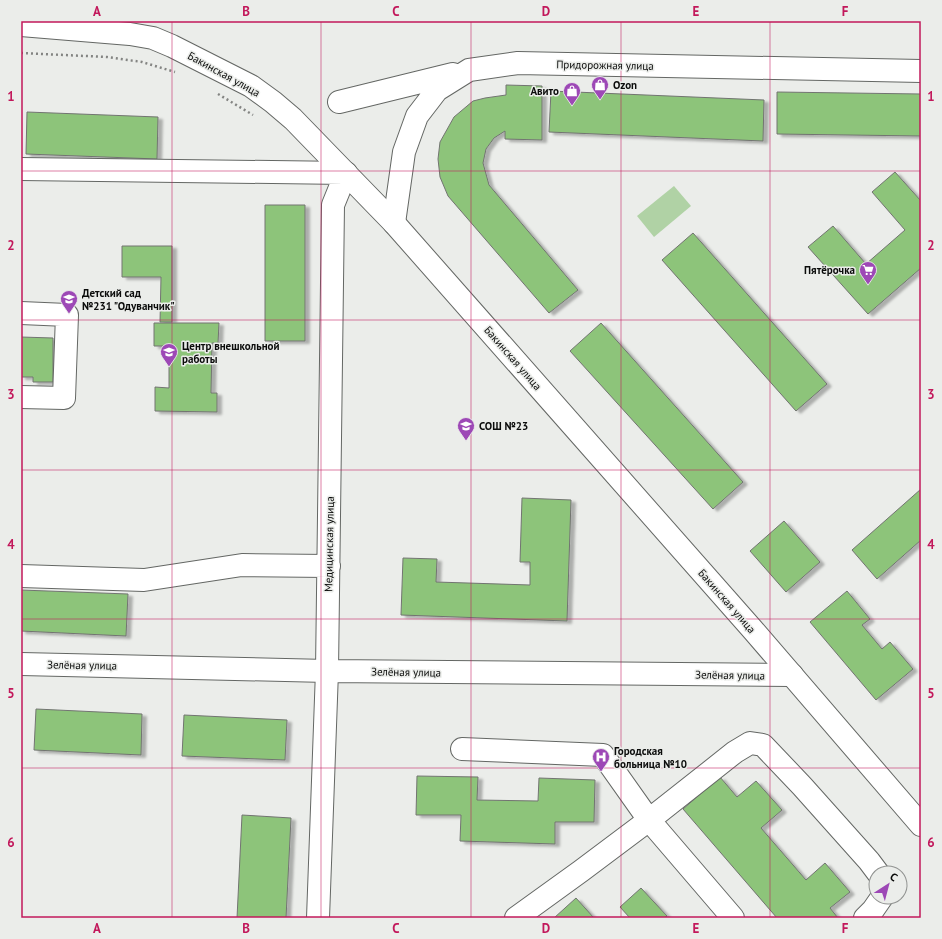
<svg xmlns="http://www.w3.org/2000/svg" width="942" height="939" font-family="'PT Sans',sans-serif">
  <defs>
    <filter id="shadow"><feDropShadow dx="4.5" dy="2.5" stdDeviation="1" flood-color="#0004"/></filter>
  </defs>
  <rect width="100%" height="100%" fill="#ebedea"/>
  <path fill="#b0d2a5" d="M674,186L691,206L654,237L637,216Z"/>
  <path fill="#8dc47a" stroke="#727471" filter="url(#shadow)" d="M506,85L542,86V140L505,139V131L494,138L486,149L483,163L489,185L578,290L549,313L448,196L440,177L438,159L440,142L454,117L473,101L485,98L506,95Z
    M551,91L764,100L763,141L549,132Z
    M777,92L921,94V136L777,134Z
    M27,112L158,117L157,159L26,154Z
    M895,172L921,201V268L868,314L808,247L833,226L866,264L905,230L872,192Z
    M265,205H305V341H265Z
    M693,233L827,384L796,411L662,260Z
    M122,246H172V322H160L161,277H122Z
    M154,323H219L218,343H212L211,393H217V412L155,411V387L169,388V346H154Z
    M601,323L743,482L713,509L570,351Z
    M21,337L53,338V382H33V377H21Z
    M921,489V540L877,579L852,550Z
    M522,498L571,500L567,621L401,615L403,558L437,559L436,582L530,585V562H520Z
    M784,521L820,562L786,592L750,551Z
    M21,590L128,594L126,636L21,631Z
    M847,591L870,619L862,625L882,649L890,642L913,669L876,700L810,622Z
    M36,709L142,714L141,755L34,750Z
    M184,715L287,720L285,760L182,756Z
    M417,776L478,777L477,800L538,801L539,778L595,780L594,822H555V844L460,841L461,815H416Z
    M720,777L737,797L756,781L782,810L761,828L806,880L825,863L850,892L830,908L838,918H777L683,809Z
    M242,815L291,818L286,918H237Z
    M641,888L667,916L664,918H630L620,907Z
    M576,898L594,918H554Z"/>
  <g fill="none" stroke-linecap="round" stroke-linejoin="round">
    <defs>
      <path id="minor" d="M339,102L453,74
        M21,169L346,173L333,205L327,671L318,918
        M394,223L404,152L417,116L437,90L469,70L518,63L921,71
        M21,313L67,315L64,398L21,397
        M21,576L144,580L242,565L329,566
        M21,664L327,671L792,675
        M462,749L603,755L649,820L581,871L516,918
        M733,918L649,820L735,752L750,743L763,745L802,786L869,861L878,873
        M865,918L873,910L882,897"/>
      <path id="major" d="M21,25L130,34L153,38L172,46L251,86L273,102L293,119L394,223L753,630L921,825"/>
    </defs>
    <use href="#minor" stroke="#646764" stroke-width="24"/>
    <use href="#major" stroke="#646764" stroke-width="24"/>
    <path stroke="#838482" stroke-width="2.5" stroke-dasharray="2 3" stroke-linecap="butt" d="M21,53L107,57L142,62L175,72
      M218,94L253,115"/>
    <use href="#minor" stroke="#fff" stroke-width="22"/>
    <use href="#major" stroke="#fff" stroke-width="22"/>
  </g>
  <path fill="none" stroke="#c2185b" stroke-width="1" stroke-opacity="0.55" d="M172,21V918M321,21V918M471,21V918M621,21V918M770,21V918M21,171H921M21,320H921M21,470H921M21,619H921M21,768H921"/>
  <defs>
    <symbol id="shop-pin" viewBox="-11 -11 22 30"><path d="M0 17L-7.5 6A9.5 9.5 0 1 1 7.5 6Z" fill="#9d48b6" stroke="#ebedea"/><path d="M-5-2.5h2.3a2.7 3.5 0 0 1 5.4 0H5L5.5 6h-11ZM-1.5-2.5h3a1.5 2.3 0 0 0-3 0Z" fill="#fff"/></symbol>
    <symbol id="supermarket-pin" viewBox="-11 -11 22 30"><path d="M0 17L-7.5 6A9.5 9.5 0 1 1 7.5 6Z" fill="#9d48b6" stroke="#ebedea"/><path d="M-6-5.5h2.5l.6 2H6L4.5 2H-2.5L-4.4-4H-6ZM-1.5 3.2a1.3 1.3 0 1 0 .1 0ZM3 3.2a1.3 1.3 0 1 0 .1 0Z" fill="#fff"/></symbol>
    <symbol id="school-pin" viewBox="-11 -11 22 30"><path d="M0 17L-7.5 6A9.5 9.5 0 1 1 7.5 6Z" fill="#9d48b6" stroke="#ebedea"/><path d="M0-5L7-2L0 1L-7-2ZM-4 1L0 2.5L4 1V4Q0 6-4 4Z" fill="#fff"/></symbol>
    <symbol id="hospital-pin" viewBox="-11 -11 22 30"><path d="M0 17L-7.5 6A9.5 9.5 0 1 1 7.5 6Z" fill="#9d48b6" stroke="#ebedea"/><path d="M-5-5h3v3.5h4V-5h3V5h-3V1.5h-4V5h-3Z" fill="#fff"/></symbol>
  </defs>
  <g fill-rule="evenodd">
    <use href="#shop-pin" x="590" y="75" width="20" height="27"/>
    <use href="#shop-pin" x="562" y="81" width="20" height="27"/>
    <use href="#supermarket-pin" x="858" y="260" width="20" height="27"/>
    <use href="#school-pin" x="59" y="289" width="20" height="27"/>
    <use href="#school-pin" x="159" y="342" width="20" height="27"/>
    <use href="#school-pin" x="456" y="416" width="20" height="27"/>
    <use href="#hospital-pin" x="591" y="747" width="20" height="27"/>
  </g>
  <g text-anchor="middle" stroke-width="3" stroke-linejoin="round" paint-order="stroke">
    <g font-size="11" fill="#0b0c0b" stroke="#ebedea">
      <text transform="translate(605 65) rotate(1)" y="4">Придорожная улица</text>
      <text transform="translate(224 74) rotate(29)" y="4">Бакинская улица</text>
      <text transform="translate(513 358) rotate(49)" y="4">Бакинская улица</text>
      <text transform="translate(329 544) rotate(-89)" y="4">Медицинская улица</text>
      <text transform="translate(727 601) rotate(49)" y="4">Бакинская улица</text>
      <text transform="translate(82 665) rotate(1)" y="4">Зелёная улица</text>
      <text transform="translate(406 672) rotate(1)" y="4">Зелёная улица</text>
      <text transform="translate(730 675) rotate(1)" y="4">Зелёная улица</text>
    </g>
    <g font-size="11" font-weight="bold" fill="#0b0c0b" stroke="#ebedea" text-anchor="start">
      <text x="613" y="89">Ozon</text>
      <text x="559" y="95" text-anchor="end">Авито</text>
      <text x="855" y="274" text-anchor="end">Пятёрочка</text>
      <text x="82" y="297">Детский сад<tspan x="82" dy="13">№231 "Одуванчик"</tspan></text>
      <text x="182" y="350">Центр внешкольной<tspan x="182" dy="13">работы</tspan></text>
      <text x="479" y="430">СОШ №23</text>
      <text x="614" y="755">Городская<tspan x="614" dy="13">больница №10</tspan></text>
    </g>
  </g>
  <rect width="942" height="939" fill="none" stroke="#ebedea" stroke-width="44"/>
  <g transform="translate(888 885) rotate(36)"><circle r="19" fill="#ebedea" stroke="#919391"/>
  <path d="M0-3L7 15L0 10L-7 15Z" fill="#9d48b6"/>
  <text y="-6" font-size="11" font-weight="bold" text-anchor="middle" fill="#0b0c0b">С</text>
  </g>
  <rect x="22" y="22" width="898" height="895" fill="none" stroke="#c2185b" stroke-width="1.5"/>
  <g font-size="13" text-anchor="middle" font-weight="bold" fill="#c2185b">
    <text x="97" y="16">A</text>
    <text x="246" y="16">B</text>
    <text x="396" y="16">C</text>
    <text x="546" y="16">D</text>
    <text x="696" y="16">E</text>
    <text x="845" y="16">F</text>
    <text x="11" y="101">1</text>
    <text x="931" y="101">1</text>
    <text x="11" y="250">2</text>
    <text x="931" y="250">2</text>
    <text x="11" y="399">3</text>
    <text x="931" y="399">3</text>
    <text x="11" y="549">4</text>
    <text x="931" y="549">4</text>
    <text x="11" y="698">5</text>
    <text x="931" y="698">5</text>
    <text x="11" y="847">6</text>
    <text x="931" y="847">6</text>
    <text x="97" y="933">A</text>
    <text x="246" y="933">B</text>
    <text x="396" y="933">C</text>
    <text x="546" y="933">D</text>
    <text x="696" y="933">E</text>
    <text x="845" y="933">F</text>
  </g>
</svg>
